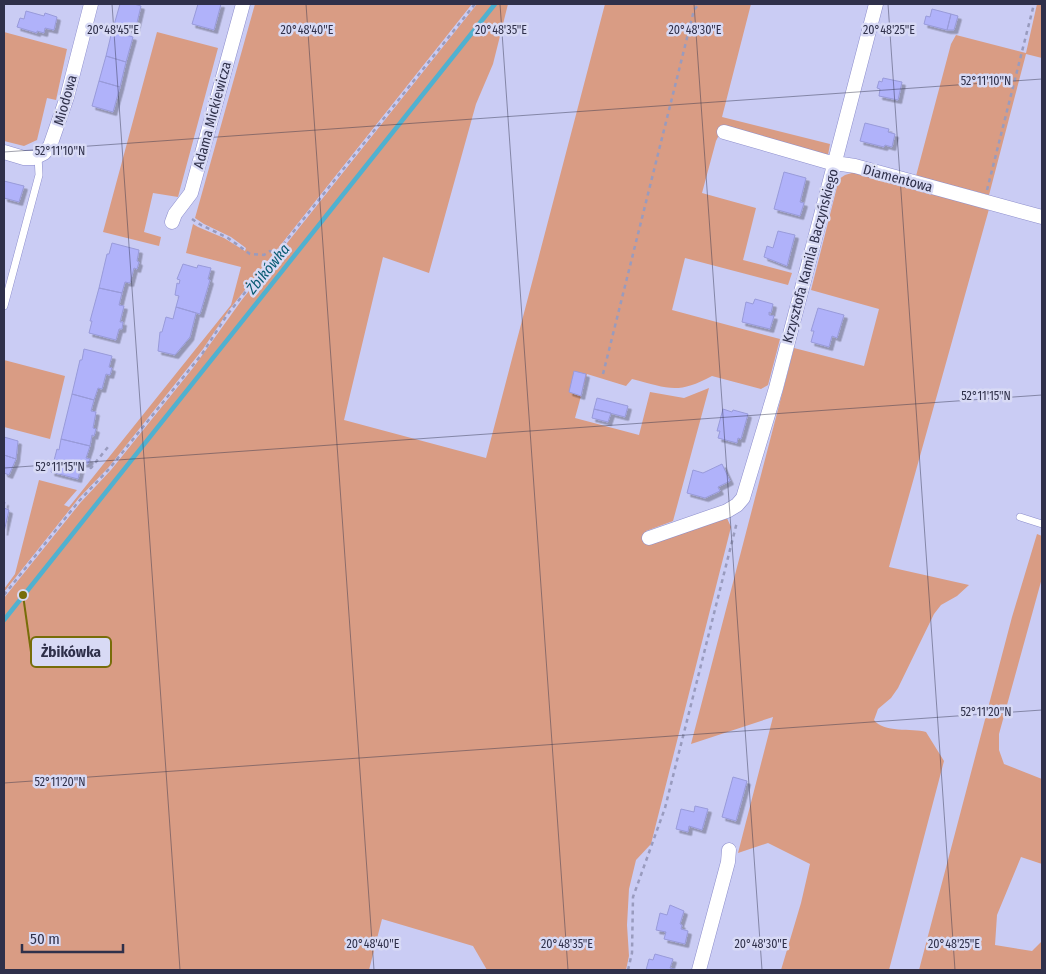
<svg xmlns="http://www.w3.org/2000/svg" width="1046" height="974" font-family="'Fira Sans Condensed',sans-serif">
  <defs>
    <filter id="shadow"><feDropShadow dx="3.5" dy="3.5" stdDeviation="0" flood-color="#0004"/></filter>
  </defs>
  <rect width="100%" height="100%" fill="#caccf4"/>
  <path fill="#d99c84" d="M255,4H472L229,310L203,349L108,468L79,498L4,592V589L15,574L39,480L77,490L64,505L69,507L231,305L241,267L186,253L193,224L198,227L224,238L245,251L246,248L231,237L204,224L195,218Z
    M477,4H508L493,64L476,104L429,273L383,257L344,420L486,458L605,4H751L722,117L830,144L828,155L719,135L716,141L702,193L756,208L743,260L792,273L788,285L685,258L672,310L780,339L768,385L761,389L712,376C677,395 668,388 632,379L626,386L587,374L575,418L639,435L650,392L684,398L709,388L673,521L646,531L649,542L726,516L731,527L651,844L636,860L629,889L627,925L629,956L626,970H487L473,946L382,919L369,970H4V598L81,502L111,470L193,368L241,301Z
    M1037,4H1042V58L1026,54L989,195L916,176L951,44L956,35L1026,53Z
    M4,32L67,49L56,100L47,98L37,140L24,146L4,141Z
    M157,32L218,48L178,197L153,193L144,232L161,237L159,246L103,232Z
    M855,172L989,209L889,567L969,585L957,596L941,605L934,614L898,688L891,698L878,709L874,720C883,733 912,728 926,732L944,761L889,970H781L801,903L810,864L768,843L738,853L773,717L691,744L794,348L864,366L879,309L811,290L839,179L845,175Z
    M4,360L65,376L50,439L4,427Z
    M1037,534L1042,536V578L999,734V750L1004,764L1042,779V864L1021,857L997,915L995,945L1032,951L1042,941V970H919L1012,617Z"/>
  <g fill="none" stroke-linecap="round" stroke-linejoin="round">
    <path stroke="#50b1d0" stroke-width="4.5" d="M4,620L495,4"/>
  </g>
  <path fill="#b0b2fa" stroke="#989ad9" filter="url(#shadow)" d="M120,4H134L141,6L135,31L114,25Z
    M198,4H221L214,30L192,24Z
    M932,9L951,14L947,30L924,24L926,16L930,17Z
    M26,11L44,16L45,13L57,17L54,30L45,28L44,33L37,31V33L17,27L20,18L24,19Z
    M951,14L958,16L954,30H947Z
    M112,31L133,37L126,62L106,56Z
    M106,56L126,62L120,87L99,81Z
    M883,78L902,82L898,100L879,96L880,89L877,88L879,81L882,82Z
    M99,81L120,87L113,112L92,106Z
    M865,123L889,129L888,132L895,134L892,147L885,145L884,147L860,141Z
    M784,172L806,178L800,202L804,203L800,216L774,209Z
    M4,181L24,186L19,202L4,198Z
    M778,231L795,235L787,266L764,257L767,246L773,248Z
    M112,243L139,250L137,261L139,262L137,269L134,268L130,283L125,282L122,293L99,288L107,254H109Z
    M183,264L197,268L198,265L211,268L208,279L210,280L200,314L176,307L179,296L175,295L177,283L179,284L180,280L177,279Z
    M99,288L122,293L119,305L124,306L120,322H123L122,329H119L116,340L89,333L92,321H90Z
    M755,299L773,304L771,313L769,312V315L774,316L770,329L742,322L746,302L753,304Z
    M176,307L196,313L190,337L175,355L158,351L160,332H162L166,317L173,319Z
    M818,308L844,315L837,338L832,336L829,347L811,342L814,331H811Z
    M84,349L112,356L109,367L112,368L110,375L106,374L102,389L98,388L94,400L72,394L80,360H82Z
    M574,371L586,374L581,396L569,392Z
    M72,394L94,400L91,411L96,412L93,428L96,429L94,436L92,435L90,446L61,439Z
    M597,398L628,406L625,417L594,409Z
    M594,409L611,413L608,422L592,418Z
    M723,409L732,412L733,410L748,414L741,439L738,438L737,443L718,438L720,431H717Z
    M4,437L18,441L16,459L4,455Z
    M61,439L90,446L86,458L90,459L88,464L82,463L78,479L51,472L57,449L59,450Z
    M4,455L16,459L9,475L4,473Z
    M722,464L730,481L718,487L720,491L705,498L687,493L693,470L703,473Z
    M4,502H5L4,508L9,510L4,532Z
    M733,777L747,781L736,821L722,817Z
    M695,806L708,809L702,830L689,826L688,832L676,829L681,809L694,812Z
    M670,905L684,911L680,924L682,925L681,929L688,931L685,944L664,939L666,932L656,930L660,913L667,915Z
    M655,954L673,959L670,968L678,970H646L649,959L653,960Z"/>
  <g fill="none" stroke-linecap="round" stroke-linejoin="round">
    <defs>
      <path id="lane" d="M4,306L39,175L38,156
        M1020,517L1042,524"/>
      <path id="street" d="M724,132L828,162L855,166L1042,217
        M4,152L24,158H34L44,153L50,146L67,97L91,4
        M172,222L175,214L191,193L243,4
        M649,538L727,511L737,505L743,498L776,388L876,4
        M699,970L728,862L729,850"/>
    </defs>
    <use href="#lane" stroke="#8d8ecc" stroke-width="8"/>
    <use href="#street" stroke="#8d8ecc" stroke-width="15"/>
    <path stroke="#999bbe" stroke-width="2.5" stroke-dasharray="4 4" stroke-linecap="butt" d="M987,190L1034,4
      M192,219L201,225L228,238L250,254L264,255L270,251L276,253
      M603,374L694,10L699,4
      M82,466L91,468L108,447L111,445
      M4,595L79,501L109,469L202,354L227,315L475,4
      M628,970L632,953L633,897L665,808L737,522"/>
    <use href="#lane" stroke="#fff" stroke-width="7"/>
    <use href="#street" stroke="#fff" stroke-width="14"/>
  </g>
  <path fill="none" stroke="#2f304a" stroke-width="1" stroke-opacity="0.45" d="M112,4L180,970M306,4L374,970M500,4L568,970M694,4L762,970M888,4L955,970M4,152L1042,79M4,468L1042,395M4,783L1042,710"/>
  <g text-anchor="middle" stroke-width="5" stroke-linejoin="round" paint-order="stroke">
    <g font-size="14" fill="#2f304a" stroke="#d8daf5">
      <text transform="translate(65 100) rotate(-74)" y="5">Miodowa</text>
      <text transform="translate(212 115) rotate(-75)" y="5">Adama Mickiewicza</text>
      <text transform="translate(898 178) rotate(15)" y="5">Diamentowa</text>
      <text transform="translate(810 256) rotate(-75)" y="5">Krzysztofa Kamila Baczyńskiego</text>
    </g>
    <g font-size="15" font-style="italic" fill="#095b72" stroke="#d8daf5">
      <text transform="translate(268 269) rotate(-51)" y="5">Żbikówka</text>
    </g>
  </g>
  <g font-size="12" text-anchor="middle" fill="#2f304a" stroke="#d8daf5" stroke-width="5" stroke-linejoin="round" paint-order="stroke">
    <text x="113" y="34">20°48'45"E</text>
    <text x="307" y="34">20°48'40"E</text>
    <text x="501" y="34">20°48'35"E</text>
    <text x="695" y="34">20°48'30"E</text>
    <text x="889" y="34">20°48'25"E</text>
    <text x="986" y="85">52°11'10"N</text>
    <text x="60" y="155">52°11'10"N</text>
    <text x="986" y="400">52°11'15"N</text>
    <text x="60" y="471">52°11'15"N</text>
    <text x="986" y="716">52°11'20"N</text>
    <text x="60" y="786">52°11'20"N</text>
    <text x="373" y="948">20°48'40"E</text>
    <text x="567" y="948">20°48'35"E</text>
    <text x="761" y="948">20°48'30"E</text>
    <text x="954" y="948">20°48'25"E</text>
  </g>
  <path fill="none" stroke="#776d09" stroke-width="2" d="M23 595L31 652"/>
  <circle fill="#776d09" stroke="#d8daf5" stroke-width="2" cx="23" cy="595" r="5"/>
  <rect fill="#d8daf5" stroke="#776d09" stroke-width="2" x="31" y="637" width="80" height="30" rx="5"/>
  <g font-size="15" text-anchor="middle" font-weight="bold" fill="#2f304a">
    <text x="71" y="657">Żbikówka</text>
  </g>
  <rect width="1046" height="974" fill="none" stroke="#2f304a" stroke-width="10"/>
  <path d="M22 944v8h101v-8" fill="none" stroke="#2f304a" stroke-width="2.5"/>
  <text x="30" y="944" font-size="15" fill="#2f304a" stroke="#d8daf5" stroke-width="4" paint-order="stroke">50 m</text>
</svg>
